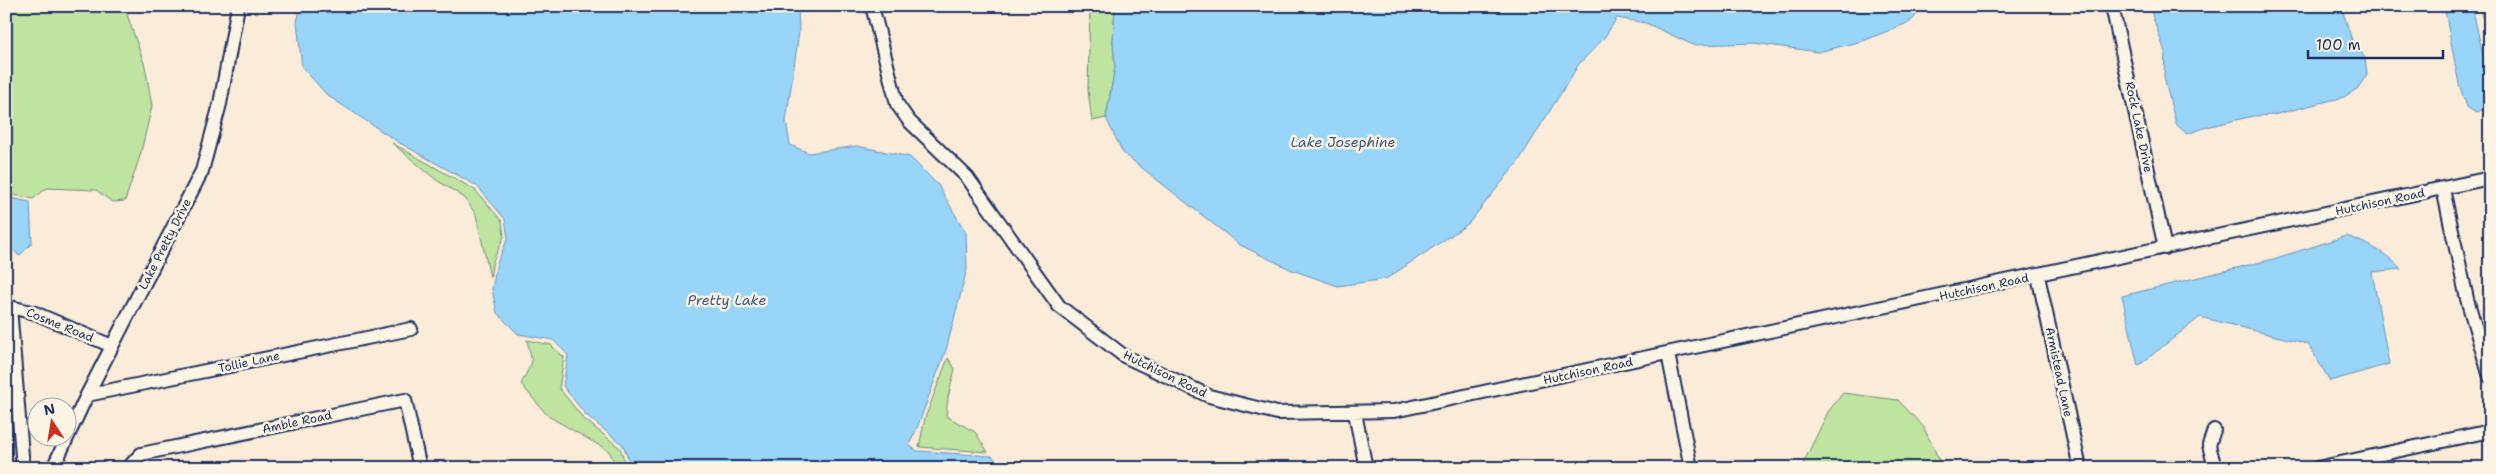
<svg xmlns="http://www.w3.org/2000/svg" width="2496" height="474" font-family="'Shantell Sans',sans-serif">
  <rect width="100%" height="100%" fill="#fbebd9"/>
  <filter id="ink" filterUnits="userSpaceOnUse"><feTurbulence type="fractalNoise" baseFrequency=".02" numOctaves="2"/><feDisplacementMap in="SourceGraphic" scale="10" xChannelSelector="R" yChannelSelector="G"/><feConvolveMatrix kernelMatrix="1 2 1 2 8 2 1 2 1" color-interpolation-filters="sRGB"/></filter>
  <g filter="url(#ink)">
    <path fill="#bee49f" stroke="#6c8a7e" d="M6,6H124L145,66L152,106L140,156L125,201L112,202L96,190L47,188L33,199L6,193Z
      M1090,6H1115L1113,41L1115,67L1106,118L1092,121L1088,90Z
      M392,143L475,190L502,221L504,237L493,261L490,277L476,215L465,198L435,179Z
      M527,340L551,345L564,357L559,388L584,419L620,448L627,468H617L609,451L548,416L521,384L532,362Z
      M948,358L955,369L948,397L946,416L975,432L988,452L919,447L925,418Z
      M1843,393L1898,400L1923,426L1943,468H1801L1828,412Z"/>
    <path fill="#98d5f9" stroke="#6693bb" d="M301,6H798L799,32L786,121L790,145L809,153L857,146L910,157L938,185L966,233L967,269L946,350L917,428L909,445L917,451L992,456L1004,468H632L623,445L586,415L563,386L568,355L553,340L518,334L497,313L492,289L497,263L508,238L505,219L477,186L398,142L327,95L302,67L297,22Z
      M1115,6H1925L1910,22L1863,41L1818,52L1754,43L1693,45L1646,23L1617,18L1604,38L1579,64L1518,162L1468,224L1386,279L1338,286L1292,270L1240,245L1123,153L1106,118L1115,67L1113,41Z
      M2149,6H2341L2352,40L2365,58L2367,74L2358,88L2344,97L2273,115L2253,116L2207,127L2187,134L2176,124L2164,77L2165,52Z
      M2444,6H2472L2490,87L2489,106L2476,113L2467,107L2459,84Z
      M6,197L30,202L32,243L19,256L6,241Z
      M2347,236C2368,244 2386,252 2401,269L2372,272L2389,364L2330,381L2308,344L2200,317L2138,366L2122,296L2273,259Z"/>
    <g fill="none" stroke-linecap="round" stroke-linejoin="round">
      <defs>
        <path id="minor" d="M872,6L897,104L909,121L967,177L1059,306L1124,356L1209,396L1277,413L1394,411L2490,178
          M2112,6L2165,248
          M2488,6L2490,18
          M2443,189L2467,299L2490,377
          M2038,276L2080,468
          M6,306L35,313L112,346
          M10,307L23,468
          M1668,354L1691,468
          M87,395L411,329
          M1355,413L1366,468
          M2214,430L2209,445L2215,468
          M53,468L87,395L202,171L220,104L238,6
          M128,468L141,454L405,400L420,468
          M2317,468L2490,431"/>
      </defs>
      <use href="#minor" stroke="#1b2f5e" stroke-width="16"/>
      <use href="#minor" stroke="#fcf5e5" stroke-width="12"/>
    </g>
  </g>
  <g text-anchor="middle" stroke-width="5" stroke-linejoin="round" paint-order="stroke">
    <g font-size="12" fill="#1b2f5e" stroke="#fcf5e5">
      <text transform="translate(2139 127) rotate(78)" y="4">Rock Lake Drive</text>
      <text transform="translate(2380 202) rotate(-12)" y="4">Hutchison Road</text>
      <text transform="translate(165 244) rotate(-63)" y="4">Lake Pretty Drive</text>
      <text transform="translate(1984 287) rotate(-12)" y="4">Hutchison Road</text>
      <text transform="translate(60 325) rotate(22)" y="4">Cosme Road</text>
      <text transform="translate(249 362) rotate(-12)" y="4">Tollie Lane</text>
      <text transform="translate(1588 371) rotate(-12)" y="4">Hutchison Road</text>
      <text transform="translate(2059 372) rotate(78)" y="4">Armistead Lane</text>
      <text transform="translate(1165 374) rotate(26)" y="4">Hutchison Road</text>
      <text transform="translate(297 422) rotate(-12)" y="4">Amble Road</text>
    </g>
    <g font-size="14" font-style="italic" fill="#3a5885" stroke="#fcf5e5">
      <text x="1343" y="147">Lake Josephine</text>
      <text x="727" y="305">Pretty Lake</text>
    </g>
  </g>
  <rect width="2496" height="474" fill="none" stroke="#fcf5e5" stroke-width="25"/>
  <rect x="12" y="12" width="2471" height="449" fill="none" stroke="#1b2f5e" stroke-width="2" filter="url(#ink)"/>
  <g transform="translate(52 422) rotate(348)"><circle r="24" fill="#fcf5e5" stroke="#a2a6af"/>
  <path d="M0-4L9 19L0 12L-9 19Z" fill="#c8321e"/>
  <text y="-8" font-size="14" font-weight="bold" text-anchor="middle" fill="#1b2f5e">N</text>
  </g>
  <path d="M2308 50v8h135v-8" fill="none" stroke="#1b2f5e" stroke-width="2.5"/>
  <text x="2316" y="50" font-size="15" fill="#1b2f5e" stroke="#fcf5e5" stroke-width="4" paint-order="stroke">100 m</text>
</svg>
